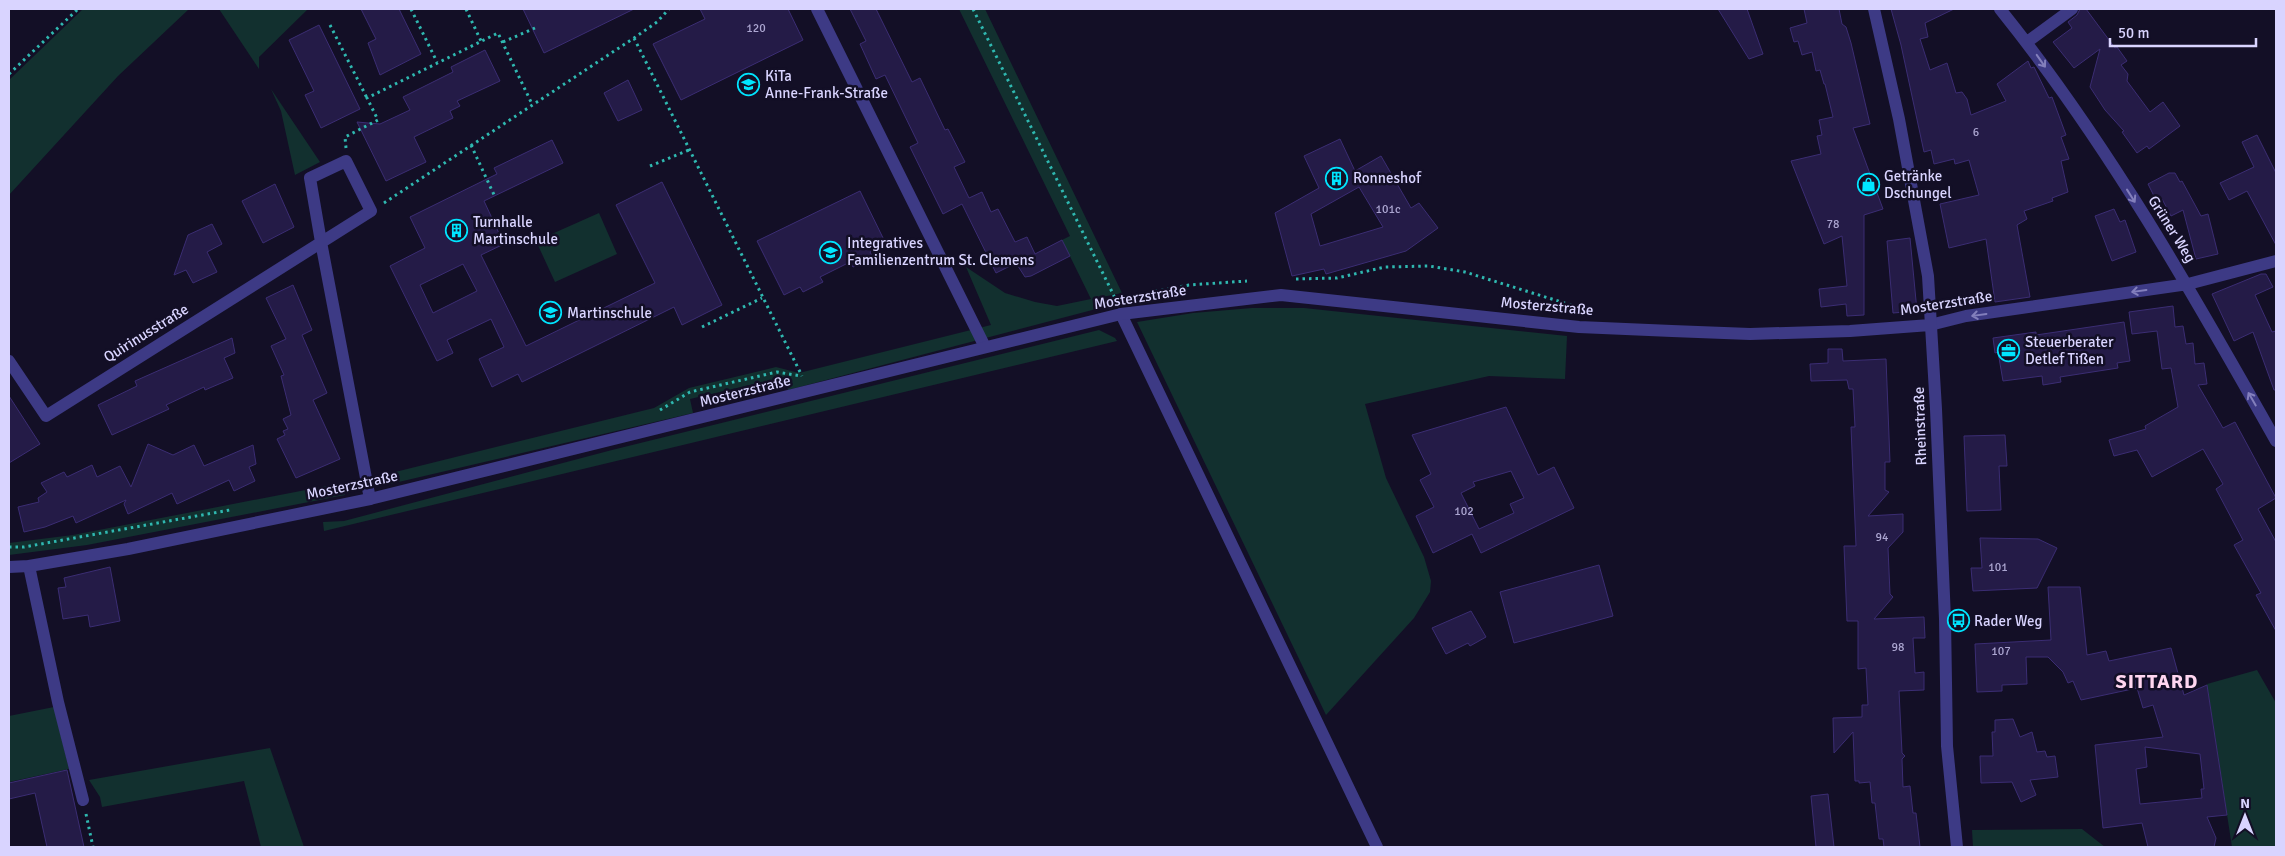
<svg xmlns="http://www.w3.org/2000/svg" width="2285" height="856" font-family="Signika,sans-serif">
  <rect width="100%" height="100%" fill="#130f26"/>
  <path fill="#12302f" d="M83,9H189L118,76L9,195V80Z
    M219,9H308L259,57V69Z
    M959,9H985L1122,293L1092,299L1100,308L788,390L784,377L690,399L693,413L390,484L379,476L654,408L689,388L776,367L799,373L991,325L966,267L1005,293L1035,302L1057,306L1091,299L1062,240L1070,236Z
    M271,89L320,162L295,175L281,111Z
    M599,213L617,254L555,282L536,241Z
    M1252,308H1304L1567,336L1565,379L1489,376L1365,404L1386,478L1424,557L1431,581L1430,592L1414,618L1326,715L1137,322L1193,313Z
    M1099,330L1115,338L1117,341L324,531L323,522L344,521L612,450Z
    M342,483L345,495L87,545L9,555V543L73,535Z
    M2257,670L2276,703V847H2232L2207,684Z
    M54,707L69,769L9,782V716Z
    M270,748L304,847H261L244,781L102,807L100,797L89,780Z
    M2082,829L2105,847H1973L1972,830Z"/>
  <path fill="#241b47" stroke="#3b2d73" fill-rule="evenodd" d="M361,9H399L421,54L380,75L368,43L376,39Z
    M523,9H634L544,53Z
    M700,9H788L803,40L681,100L653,44L705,19Z
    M850,9H876L912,82L920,78L945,130L948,129L965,162L954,167L969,198L982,192L991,212L998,209L1015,242L1027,237L1035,254L1062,240L1070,256L1031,276L1025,277L1016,263L996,273L962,204L943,214L910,147L918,143L885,75L876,79L860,44L866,41Z
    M1718,9H1747L1763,54L1749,59Z
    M1804,9H1839L1842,24L1846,27L1851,43L1870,124L1853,128L1883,209L1864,215V315L1847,316L1846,304L1821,307L1819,289L1847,286L1842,236L1824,244L1791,161L1821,154L1817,136L1822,135L1819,120L1833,117L1825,84H1824L1820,70L1816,71L1812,52L1802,55L1798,41L1794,42L1790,28L1807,23Z
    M1891,9H1954L1925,23L1928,37L1920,39L1930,70L1947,63L1956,93L1962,92L1967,99L1971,115L2006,101L1997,84L2028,61L2031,68L2034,67L2049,98L2052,97L2066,135L2061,137L2069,159L2061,161L2068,192L2052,198L2053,201L2024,211L2027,219L2017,225L2030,297L1995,302L1986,239L1949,248L1940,204L1979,195L1969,160L1955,164L1954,159L1934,164L1931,150L1924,152L1901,45Z
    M2080,9H2086L2115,48L2117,47L2127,61L2121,65L2128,74L2127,81L2150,112L2163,102L2180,126L2149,149L2147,146L2137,153L2122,132L2124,131L2105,110L2090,87L2100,49L2074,68L2053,42L2072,28L2068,22L2077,15Z
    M319,25L360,109L321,128L305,95L314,91L289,40Z
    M485,50L500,81L457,101L460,106L450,111L453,118L414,137L426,162L386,181L357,122L380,124L410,110L403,97L453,72L451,67Z
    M628,80L642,110L618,121L604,93Z
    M2257,135L2276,173V245L2247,191L2229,200L2220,183L2254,167L2242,142Z
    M1340,139L1355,171L1381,156L1411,208L1419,203L1438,228L1406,251L1326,274L1324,269L1292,276L1275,213L1319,188L1304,156ZM1359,187L1383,227L1320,246L1311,214Z
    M552,140L563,163L484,201L504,244L481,255L526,346L655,283L616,205L662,182L722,305L682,325L674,307L522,382L518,374L492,387L479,359L504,347L491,319L447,340L453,353L437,361L390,266L425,248L410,217L497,174L494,168ZM463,264L477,291L433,313L420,285Z
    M2169,173H2175L2180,182L2182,181L2201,216L2208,214L2218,254L2196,259L2183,210L2171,216L2162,199L2157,202L2148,184Z
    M275,184L294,227L263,243L242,201Z
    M860,191L886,244L870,252L873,258L853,267L850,262L820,277L823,282L803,292L800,287L784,295L757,241Z
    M2114,209L2120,222L2125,220L2136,252L2112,261L2095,216Z
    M212,224L222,244L207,252L217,272L193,283L186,270L174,275L188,235Z
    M1910,238L1917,311L1893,313L1887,241Z
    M2261,274H2266L2273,287L2255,295L2272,332L2276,331V390H2274L2253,332L2234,341L2212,294Z
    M293,285L312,330L302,335L327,393L313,400L340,459L296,478L277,439L285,435L283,431L288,429L283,419L291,415L281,376L284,375L271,346L286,339L266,298Z
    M2173,306L2175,327L2183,326L2186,344L2193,343L2195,364L2204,363L2207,384L2198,385L2223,428L2235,422L2276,498L2258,509L2276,542V631L2256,595L2261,593L2234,545L2243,540L2216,489L2223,484L2203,449L2152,477L2137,450L2114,456L2109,440L2146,429L2145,426L2178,407L2171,368L2162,369L2157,331L2132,334L2129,312Z
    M2124,322L2130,361L2117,363L2118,368L2060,377L2061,382L2043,385L2042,376L2003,381L1998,352L1995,353L1993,338L2036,332V335Z
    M232,338L235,353L224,358L233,378L205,390L204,387L166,405L169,409L112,435L98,405L137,386L135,381Z
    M1828,349H1842L1843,361L1886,359L1890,462H1885V490L1889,492L1868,516L1903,514V532L1888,548L1890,594L1893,597L1874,619L1924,617L1925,638H1913L1915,673L1924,672V690L1899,691L1902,753L1905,756L1902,759L1903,787L1910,786L1913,813H1916L1920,847H1884L1883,839H1879L1875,803H1872L1870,782L1859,783V781H1855L1853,732L1834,753L1833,718L1862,717V705H1868L1866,668L1858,669V621H1847L1844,546H1856L1851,427H1855L1853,389H1849L1847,380L1811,381L1810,364L1828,363Z
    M9,396L40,444L9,463Z
    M1506,407L1538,475L1554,467L1574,508L1481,553L1472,534L1433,553L1416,516L1434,507L1420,480L1431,474L1412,435ZM1511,471L1524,498L1510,504L1514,513L1479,529L1461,493L1475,486L1473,482Z
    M2005,435L2007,466H1999L2001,510L1967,511L1964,436Z
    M148,444L173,455L194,445L204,466L253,445L256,464L249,467L255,481L234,491L229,480L177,504L172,493L128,514L124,504L126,500L76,523L73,516L45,527L24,532L18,507L39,502L38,498L47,492L41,483L64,472L67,477L92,465L97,477L120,466L131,487Z
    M1980,538L2038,539L2057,548L2037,588L1973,591L1971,568H1982Z
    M1599,565L1613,616L1514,643L1500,592Z
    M110,567L120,621L90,627L88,615L63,619L58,588L66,587L64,578Z
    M2048,587H2080L2087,655L2106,651L2109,661L2171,648L2184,695L2207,685L2227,815L2207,817L2216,838L2214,847H2148L2142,823L2103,828L2095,745L2163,737L2153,705L2143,708L2137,688L2081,700L2073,681L2068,683L2063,672L2048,657H2026L2027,684L2002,685V691L1977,692L1975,644L2051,640ZM2145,747L2200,754L2204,789H2201L2202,798L2140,804L2136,769L2147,767Z
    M1471,611L1486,637L1470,646L1468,643L1446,654L1432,628Z
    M2013,719L2020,737L2032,732L2037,752L2045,751L2047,757L2055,756L2058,777L2030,780L2036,795L2021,802L2012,782L1981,783L1980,756H1993L1992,732H1995V720Z
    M67,770L84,847H47L35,793L9,799V783Z
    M1828,794L1834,847H1816L1811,796Z"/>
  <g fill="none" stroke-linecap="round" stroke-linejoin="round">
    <path stroke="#2fb8b0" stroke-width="3" stroke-dasharray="2.5 4" stroke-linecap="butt" d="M411,9L437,62
      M466,9L481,41
      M973,9L1116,300
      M330,25L367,98
      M634,38L802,376
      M503,42L535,28
      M9,74L78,9
      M471,145L495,197
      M346,148L345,137L378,120L367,98L498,33L532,104
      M650,166L689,150
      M384,203L634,38L657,22L669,9
      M1296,279L1337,278L1385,267L1429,266L1465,272L1587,310
      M1142,294L1189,285L1247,281
      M702,327L762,298
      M660,410L690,392L777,372L801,376
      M9,547H24L230,510
      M86,814L93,847"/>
    <path stroke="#3d3a85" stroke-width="12" d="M817,9L985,347
      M2000,9C2107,142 2192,292 2276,441
      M2027,42L2072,9
      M1121,314L1377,847
      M1930,325L1966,316L2188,284L2276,261
      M9,361L46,416L371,211L346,161L310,178L321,242L370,499
      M29,566L58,702L83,800"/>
    <path stroke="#3d3a85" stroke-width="12" d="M1874,9L1899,119L1928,276L1936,409L1945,619L1947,746L1957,847
      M9,567L29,566L128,549L370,499L1121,314L1281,295L1579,327L1672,331L1750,334L1850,331L1930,325"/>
  </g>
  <defs><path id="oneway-shaft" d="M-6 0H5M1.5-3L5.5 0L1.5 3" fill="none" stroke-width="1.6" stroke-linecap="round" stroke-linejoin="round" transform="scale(1.25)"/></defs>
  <g stroke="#837fbc">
    <use href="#oneway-shaft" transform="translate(2041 61) rotate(55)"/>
    <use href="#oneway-shaft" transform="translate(2131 196) rotate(58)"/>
    <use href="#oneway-shaft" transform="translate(2139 291) rotate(172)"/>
    <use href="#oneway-shaft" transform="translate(1979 315) rotate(172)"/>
    <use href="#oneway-shaft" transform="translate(2252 399) rotate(-120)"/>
  </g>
  <defs>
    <symbol id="school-ring" viewBox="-11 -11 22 22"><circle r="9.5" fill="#130f26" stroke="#00e5ff" stroke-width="1.5"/><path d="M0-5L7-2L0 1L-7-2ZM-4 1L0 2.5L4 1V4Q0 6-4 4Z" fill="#00e5ff"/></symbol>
    <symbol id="building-ring" viewBox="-11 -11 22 22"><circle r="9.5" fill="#130f26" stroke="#00e5ff" stroke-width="1.5"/><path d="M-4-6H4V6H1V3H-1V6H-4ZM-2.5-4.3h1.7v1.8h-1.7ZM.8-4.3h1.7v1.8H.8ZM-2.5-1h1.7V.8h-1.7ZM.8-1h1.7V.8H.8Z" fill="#00e5ff"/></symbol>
    <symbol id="shop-ring" viewBox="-11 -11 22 22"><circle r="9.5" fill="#130f26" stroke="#00e5ff" stroke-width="1.5"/><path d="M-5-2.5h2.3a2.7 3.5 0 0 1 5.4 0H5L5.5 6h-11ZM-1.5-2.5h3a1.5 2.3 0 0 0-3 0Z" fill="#00e5ff"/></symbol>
    <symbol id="office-ring" viewBox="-11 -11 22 22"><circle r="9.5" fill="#130f26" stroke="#00e5ff" stroke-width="1.5"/><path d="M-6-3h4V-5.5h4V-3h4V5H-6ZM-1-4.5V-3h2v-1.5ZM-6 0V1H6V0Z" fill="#00e5ff"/></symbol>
    <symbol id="bus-ring" viewBox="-11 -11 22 22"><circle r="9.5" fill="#130f26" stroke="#00e5ff" stroke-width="1.5"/><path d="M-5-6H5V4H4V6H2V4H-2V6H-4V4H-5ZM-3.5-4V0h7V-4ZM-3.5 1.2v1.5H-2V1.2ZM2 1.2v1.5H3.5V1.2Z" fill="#00e5ff"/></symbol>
  </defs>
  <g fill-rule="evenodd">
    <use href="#school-ring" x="736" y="72" width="25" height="25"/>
    <use href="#building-ring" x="1324" y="166" width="25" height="25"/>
    <use href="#shop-ring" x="1856" y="172" width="25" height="25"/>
    <use href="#building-ring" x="444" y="218" width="25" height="25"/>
    <use href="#school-ring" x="818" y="240" width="25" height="25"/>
    <use href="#school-ring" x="538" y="300" width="25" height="25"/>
    <use href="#office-ring" x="1996" y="338" width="25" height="25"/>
    <use href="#bus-ring" x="1946" y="608" width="25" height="25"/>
  </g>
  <g text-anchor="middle" stroke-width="5" stroke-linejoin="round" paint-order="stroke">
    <g font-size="12" fill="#aca6d1">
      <text x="756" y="32">120</text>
      <text x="1976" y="136">6</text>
      <text x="1388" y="213">101c</text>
      <text x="1833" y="228">78</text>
      <text x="1464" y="515">102</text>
      <text x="1882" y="541">94</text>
      <text x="1998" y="571">101</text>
      <text x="1898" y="651">98</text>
      <text x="2001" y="655">107</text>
    </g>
    <g font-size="15" fill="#d9d4ff" stroke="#130f26" text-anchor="start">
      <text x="765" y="81">KiTa<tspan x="765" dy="17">Anne-Frank-Straße</tspan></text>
      <text x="1884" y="181">Getränke<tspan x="1884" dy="17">Dschungel</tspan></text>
      <text x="1353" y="183">Ronneshof</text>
      <text x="473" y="227">Turnhalle<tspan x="473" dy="17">Martinschule</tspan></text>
      <text x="847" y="248">Integratives<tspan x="847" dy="17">Familienzentrum St. Clemens</tspan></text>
      <text x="567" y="318">Martinschule</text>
      <text x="2025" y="347">Steuerberater<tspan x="2025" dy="17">Detlef Tißen</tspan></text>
      <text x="1974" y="626">Rader Weg</text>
    </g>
    <g font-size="15" fill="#d9d4ff" stroke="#130f26">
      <text transform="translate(2172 229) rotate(58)" y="5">Grüner Weg</text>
      <text transform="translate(1140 297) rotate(-9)" y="5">Mosterzstraße</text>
      <text transform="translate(1946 303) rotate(-9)" y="5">Mosterzstraße</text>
      <text transform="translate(1547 306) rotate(5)" y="5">Mosterzstraße</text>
      <text transform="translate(146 333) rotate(-32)" y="5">Quirinusstraße</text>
      <text transform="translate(745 391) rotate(-14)" y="5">Mosterzstraße</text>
      <text transform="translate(1920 426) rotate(-92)" y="5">Rheinstraße</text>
      <text transform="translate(352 485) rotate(-12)" y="5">Mosterzstraße</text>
    </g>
    <g font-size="20" font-weight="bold" letter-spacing="1" fill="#ffd6f0" stroke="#130f26">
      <text x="2157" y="688">SITTARD</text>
    </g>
  </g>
  <rect width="2285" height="856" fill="none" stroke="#d9d4ff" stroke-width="20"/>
  <g transform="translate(2245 816)" stroke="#130f26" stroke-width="4" paint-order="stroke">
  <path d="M0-4L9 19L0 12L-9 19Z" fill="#d9d4ff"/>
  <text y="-8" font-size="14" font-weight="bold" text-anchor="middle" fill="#d9d4ff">N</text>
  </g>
  <path d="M2110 38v8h146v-8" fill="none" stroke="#d9d4ff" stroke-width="2.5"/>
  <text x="2118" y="38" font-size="15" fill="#d9d4ff" stroke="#130f26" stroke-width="4" paint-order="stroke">50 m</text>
</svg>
